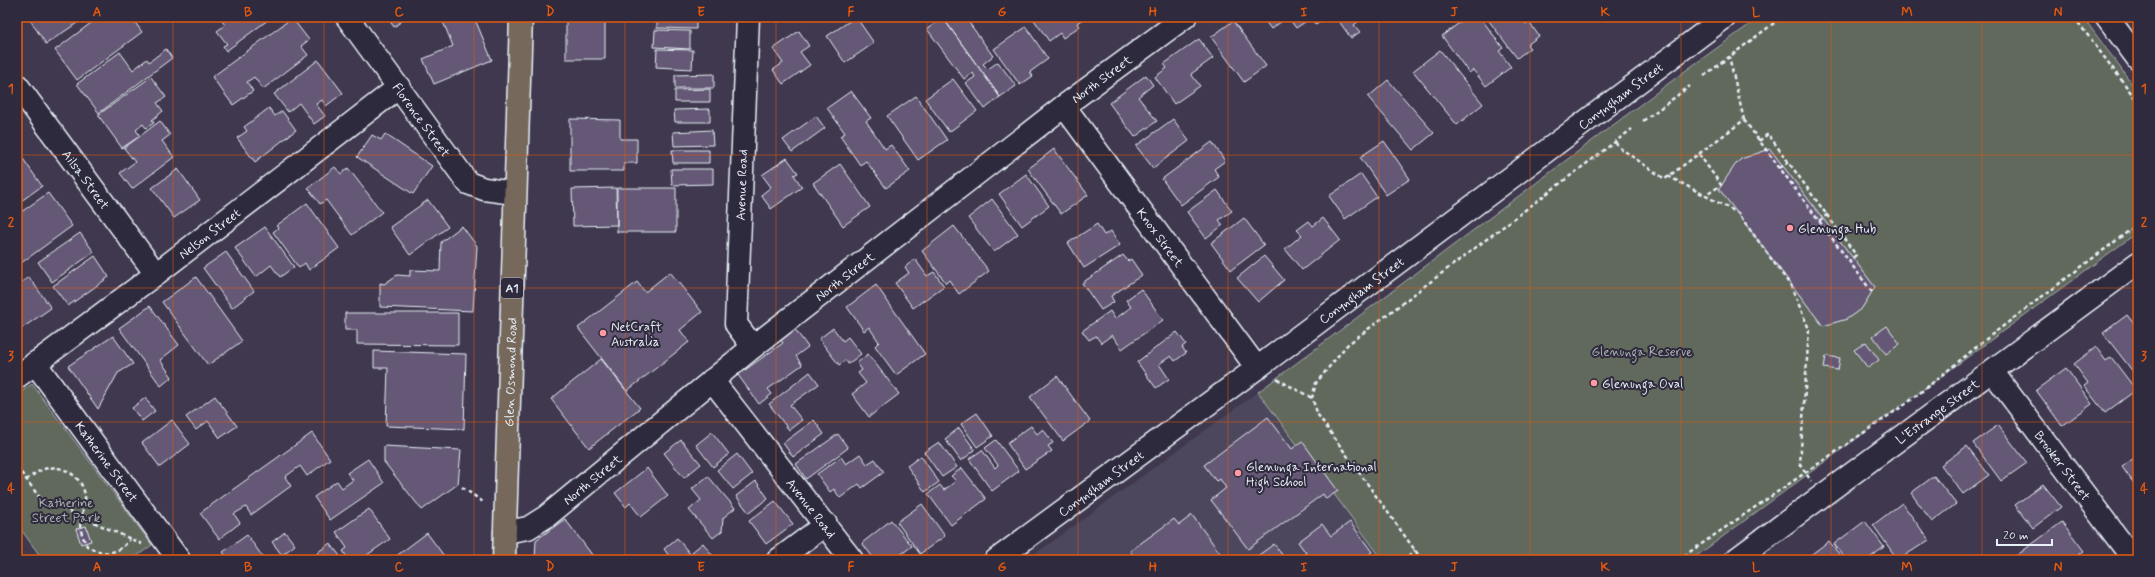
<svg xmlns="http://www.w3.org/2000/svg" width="2155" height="577" font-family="Mynerve,sans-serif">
  <rect width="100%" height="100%" fill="#3f384e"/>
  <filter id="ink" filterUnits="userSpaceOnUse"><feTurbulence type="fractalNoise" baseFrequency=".025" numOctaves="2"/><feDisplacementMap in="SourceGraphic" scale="8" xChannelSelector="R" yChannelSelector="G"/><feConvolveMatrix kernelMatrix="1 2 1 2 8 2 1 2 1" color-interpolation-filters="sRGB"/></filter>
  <g filter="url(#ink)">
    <path fill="#4d465d" d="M1266,386L1391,560H1027Z"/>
    <path fill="#61695c" stroke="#a4adaa" d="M1760,17H2083L2138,92V232L1691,560H1383L1258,392L1685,71Z
      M32,384L152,545L132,560H43L17,524V395Z"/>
    <path fill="#655976" stroke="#e8f1f8" d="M28,17H77L80,21L46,44Z
      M99,17H131L142,32L77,80L55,50Z
      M219,17H272L226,51L223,46L227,44L217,31L225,25Z
      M387,17H407L394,27Z
      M441,17H474L492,60L434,84L423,59L453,46Z
      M566,17H605V59H566Z
      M657,17H696V29L657,28Z
      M856,17L874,43L845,63L827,36Z
      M945,17H965L993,56L983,64L988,69L998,62L1016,86L1000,97L943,18Z
      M1032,17H1086L1077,23L1080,26L1063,38L1060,33L1049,41Z
      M1262,17H1288L1271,29Z
      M1288,17H1306L1308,20L1296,28Z
      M1310,17H1326L1316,25Z
      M1336,17H1364L1354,25L1360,32L1351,38Z
      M1467,17H1480L1503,48L1499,51L1511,67L1486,86L1473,70L1469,73L1442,36Z
      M1486,17H1521L1526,24L1529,22L1539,36L1527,45L1530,48L1517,58Z
      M292,18L309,40L301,46L308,55L263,89L254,77L247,82L253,91L233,105L212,77Z
      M943,18L1000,97L985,109L966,83L975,77L973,73L964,79L927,29Z
      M1233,21L1266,66L1244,82L1211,37Z
      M1026,27L1048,59L1030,72L1033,76L1020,85L994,49Z
      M655,30L690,31V49L654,47Z
      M799,31L809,46L800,52L810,65L783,84L773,70L783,63L773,49Z
      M1199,39L1213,58L1191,74L1200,86L1174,104L1155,77L1167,68L1164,64Z
      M166,49L172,58L99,113L77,84L120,52L133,70L147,59L149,62Z
      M657,49L693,50L692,69L656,67Z
      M1440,50L1483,104L1457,125L1413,71Z
      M318,60L343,93L326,106L322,100L316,104L325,116L314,124L299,103L288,112L274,94Z
      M714,74V88H675V75Z
      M1146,75L1153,85L1138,97L1157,121L1135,137L1109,103Z
      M151,77L166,97L157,103L163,111L152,120L154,123L146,128L143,124L136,130L140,136L122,148L98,115Z
      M953,79L977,111L949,132L925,99Z
      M1388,80L1434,133L1413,150L1368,97Z
      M710,89V102H675V90Z
      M851,91L871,118L866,121L885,149L891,145L910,171L886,188L866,161L860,165L840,136L845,133L827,108Z
      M916,96L947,140L918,160L887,116Z
      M269,108L275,116L282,111L296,130L255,162L237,138L247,131L244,127Z
      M710,109V122H675L674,110Z
      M816,116L825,128L792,152L783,140Z
      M570,119L620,120V139H637V163H624V171H570Z
      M1173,119L1189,141L1153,168L1136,146Z
      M160,121L170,135L162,141L174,157L132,189L120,173L135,162L124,148Z
      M712,130L713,145L674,146L673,132Z
      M385,134L432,166L413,194L357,157L372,135L381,140Z
      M1384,141L1410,179L1386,195L1360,157Z
      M1212,142L1225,161L1214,169L1219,177L1181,205L1162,179Z
      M1054,149L1088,195L1061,214L1028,169Z
      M1770,149L1875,287L1862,308L1847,319L1823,326L1719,189L1735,165L1741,159Z
      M672,150H709V163H673Z
      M19,153L42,186L17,204V154Z
      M787,158L798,173L794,175L802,187L771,209L761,195L771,187L762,175Z
      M840,164L870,207L843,226L813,183Z
      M335,167L341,174L348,168L382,212L352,235L326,200L320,204L308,188Z
      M178,169L200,200L174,218L152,188Z
      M671,169H713V184L672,185Z
      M1026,174L1049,206L1022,226L999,194Z
      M1361,174L1377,197L1345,219L1329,196Z
      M616,188L617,225L573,226L572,189Z
      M617,188H676V232H617Z
      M1217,190L1232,211L1219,220L1223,225L1206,238L1187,212Z
      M48,193L72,226L17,266V215Z
      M992,199L1018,234L994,252L968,218Z
      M428,200L448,227L410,255L390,227Z
      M307,203L339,248L309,270L305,263L299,268L273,232L278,228L276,226Z
      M1244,218L1264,245L1231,270L1211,243Z
      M1323,218L1340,240L1302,270L1285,249L1302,235L1297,230L1309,221L1313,226Z
      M1097,224L1104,235L1111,231L1120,245L1084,268L1068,243Z
      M462,226L477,246L473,311L380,307V283L384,284L397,275L410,276V270L440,271L441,242Z
      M954,226L989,271L959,294L949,280L946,283L922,251Z
      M265,227L294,267L280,277L271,265L256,277L235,248Z
      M80,233L94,252L52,282L38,262Z
      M226,252L254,291L232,308L203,268Z
      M1123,255L1128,261L1131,259L1142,275L1111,296L1114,302L1101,310L1082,283Z
      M95,256L109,277L68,306L53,286Z
      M1264,256L1284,280L1258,302L1237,278Z
      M915,259L927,276L934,272L944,286L913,308L895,283L909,273L905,267Z
      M670,272L702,312L680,330L689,342L627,391L578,328L637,282L645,292Z
      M29,277L51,308L18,331L17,285Z
      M196,277L242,341L208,365L162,302Z
      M876,285L925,354L896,375L875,346L879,342L869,327L864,331L847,307Z
      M1141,289L1163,320L1122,349L1112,335L1101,343L1096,336L1089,340L1082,331L1110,311L1115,319L1131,307L1126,300Z
      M150,306L179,345L160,360L172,377L161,386L119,328Z
      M345,313H458V345L357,344V330H345Z
      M2127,315L2138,329V378L2103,333Z
      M1887,326L1900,344L1886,354L1873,336Z
      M794,328L808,347L796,356L802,365L768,389L772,394L759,404L738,375L783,343L780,339Z
      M833,328L843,341L848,337L861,354L848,364L846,360L839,365L819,339Z
      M1177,332L1186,344L1182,347L1186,353L1175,361L1171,356L1159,364L1169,379L1156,388L1137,362Z
      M113,336L133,364L118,373L98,409L68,366Z
      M1866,342L1879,360L1868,368L1854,350Z
      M2096,347L2106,361L2111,357L2136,390L2105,413L2084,386L2088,383L2074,364Z
      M374,351L466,354L464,429L386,426L388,368H374Z
      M868,354L899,394L869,417L852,394L866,383L858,373L862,370L857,363Z
      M1826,356L1840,358L1838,370L1824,368Z
      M601,359L640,408L589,448L551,399Z
      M2066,368L2092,404L2062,426L2036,390Z
      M810,372L819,384L790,405L802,420L789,430L769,404Z
      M1057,376L1090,421L1063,441L1030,397Z
      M215,396L237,426L220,438L208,421L196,430L186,417Z
      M145,398L155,411L142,421L132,408Z
      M977,413L993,436L977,447L961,424Z
      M1268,417L1292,449L1302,441L1338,491L1326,499L1323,494L1248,549L1211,500L1226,488L1220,479L1216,481L1204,465Z
      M172,420L190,444L160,467L142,443Z
      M814,420L824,434L793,457L783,443Z
      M1998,425L2027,463L2001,481L1973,443Z
      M1031,426L1037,434L1043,429L1053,443L1048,446L1052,451L1025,469L1007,443Z
      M959,428L975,450L961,461L945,439Z
      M712,432L729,454L713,467L696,445Z
      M312,433L330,459L307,476L300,466L285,477L291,486L251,515L246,507L234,514L240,523L219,539L200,513Z
      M838,434L848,448L806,479L796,464Z
      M681,440L701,464L684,478L664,453Z
      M996,440L1019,471L992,491L969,459L982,450L995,468L998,465L985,448Z
      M939,442L957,467L942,477L924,452Z
      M384,446L461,450L458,484L422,510L384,462Z
      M1967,446L1989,475L1963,494L1941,465Z
      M737,454L752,474L733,489L717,470Z
      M860,454L867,464L875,459L884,472L862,488L859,484L840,498L834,489L830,492L817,474L841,457L846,464Z
      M2138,455V489L2122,467Z
      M921,456L939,482L925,492L907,466Z
      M368,459L384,483L330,520L314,497L337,481L342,488L353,480L347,473Z
      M647,468L668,496L641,517L630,503L626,507L615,493Z
      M962,468L986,499L951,525L928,494L940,485L944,490L956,481L951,476Z
      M708,476L735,508L723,518L722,531L713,538L689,510L701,500L692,489Z
      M1934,476L1956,504L1932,522L1911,493Z
      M756,481L768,498L749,513L736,496Z
      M2043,484L2061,507L2033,528L2015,505Z
      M775,501L793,524L766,544L749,521Z
      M1902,503L1929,540L1898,560L1873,525Z
      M922,504L945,536L920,554L897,522Z
      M369,509L390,539L360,560H349L343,551L347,548L336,532Z
      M1192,515L1225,560H1137L1130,551L1174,519L1179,525Z
      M565,519L596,560H535L536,540Z
      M891,520L912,546L894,560H875L862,543Z
      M1865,521L1884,547L1871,557L1873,560H1846L1834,544Z
      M1350,522L1372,552L1368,555L1371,560H1297L1306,553L1298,542L1322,524L1331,536Z
      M2062,522L2084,551L2072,560H2019L2016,556Z
      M86,526L91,541L81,544L76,529Z
      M285,532L295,545L282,555L272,542Z
      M427,533L447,560H391Z
      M247,535L265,560H229L223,552Z
      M677,538L695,560H672L664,549Z
      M1829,541L1842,558L1840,560H1804Z
      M330,543L340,556L335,560H323L317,553Z
      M703,543L716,560H698L692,552Z
      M1274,544L1286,560H1252Z"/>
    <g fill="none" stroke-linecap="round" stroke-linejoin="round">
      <defs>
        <g id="minor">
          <path id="s1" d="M347,17L468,183L484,189L514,193"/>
          <path d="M748,17L736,324L753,347"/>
          <path d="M2107,17L2138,59"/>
          <path id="s2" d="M17,85L156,274"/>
          <path id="s3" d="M1064,106L1257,368"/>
          <path id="s4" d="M35,363L179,560"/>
          <path id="s5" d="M1992,371L2134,560"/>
          <path id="s6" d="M17,377L156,274L399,87"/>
          <path id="s7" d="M712,380L852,560"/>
          <path id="s8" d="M505,532L528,528L547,516L753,347L1064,106L1185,17"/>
          <path d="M778,560L826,524"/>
          <path id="s9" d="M996,560L1257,368L1725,17"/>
          <path id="s10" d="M1735,560L2138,263"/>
        </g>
        <g id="highway">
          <path id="s11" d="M504,560L521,17"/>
        </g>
      </defs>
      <use href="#minor" stroke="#e8f1f8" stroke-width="25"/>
      <use href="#highway" stroke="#e8f1f8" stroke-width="25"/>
      <path stroke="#e8f1f8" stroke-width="2.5" stroke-dasharray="4 3" stroke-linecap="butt" d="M2074,17L2138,102
        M1704,76L1782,17
        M1744,120L1872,292
        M1643,121L1690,86
        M1759,141L1768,134L1856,255L1849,261
        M1615,142L1620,148L1665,179L1744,120L1729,56
        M1699,154L1721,185L1705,196
        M1780,168L1789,161
        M1668,176L1738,213L1791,286L1809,329L1800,464L1811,481
        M1819,221L1828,214
        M1277,379L1312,398
        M17,467L40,498L142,544
        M26,480C33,475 39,470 48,468C65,465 83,478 85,496C86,506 81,514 80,523C80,531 84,540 87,546C104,556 118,555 130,539
        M462,487L483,502
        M1403,560L1415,550
        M1422,560L1318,415L1312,398L1316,383L1347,345L1632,129
        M1678,560L1910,401L1990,336L2138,224"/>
      <use href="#minor" stroke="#2f2a3d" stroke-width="22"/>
      <use href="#highway" stroke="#76695c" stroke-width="22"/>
    </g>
  </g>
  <path fill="none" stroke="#e8590c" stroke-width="1" stroke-opacity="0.55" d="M173,17V560M324,17V560M474,17V560M625,17V560M776,17V560M927,17V560M1078,17V560M1228,17V560M1379,17V560M1530,17V560M1681,17V560M1831,17V560M1982,17V560M17,155H2138M17,288H2138M17,422H2138"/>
  <g fill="#ff9aa2" stroke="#2f2a3d" stroke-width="1.5">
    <circle cx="1790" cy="228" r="4"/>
    <circle cx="603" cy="333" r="4"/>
    <circle cx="1594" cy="383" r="4"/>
    <circle cx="1238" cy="473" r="4"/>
  </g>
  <g text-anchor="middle" stroke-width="4" stroke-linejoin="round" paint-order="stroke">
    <rect fill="#2f2a3d" stroke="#b0b5c0" stroke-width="1" x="501" y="278" width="22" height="20" rx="3"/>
    <g font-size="12" font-weight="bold" fill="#e8f1f8">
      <text x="512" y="292">A1</text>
    </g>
    <g font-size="13" fill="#e8f1f8" stroke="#2f2a3d">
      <text dy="5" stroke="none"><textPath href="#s8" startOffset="752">North Street</textPath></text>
      <text dy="5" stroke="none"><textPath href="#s9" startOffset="778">Conyngham Street</textPath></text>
      <text dy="5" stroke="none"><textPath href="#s1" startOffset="127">Florence Street</textPath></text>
      <text dy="5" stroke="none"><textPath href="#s2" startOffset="117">Ailsa Street</textPath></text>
      <text transform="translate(741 185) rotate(-88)" y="5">Avenue Road</text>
      <text dy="5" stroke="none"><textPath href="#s6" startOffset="240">Nelson Street</textPath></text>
      <text dy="5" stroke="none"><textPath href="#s3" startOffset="163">Knox Street</textPath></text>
      <text dy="5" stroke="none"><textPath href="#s8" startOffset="428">North Street</textPath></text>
      <text dy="5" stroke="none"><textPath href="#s9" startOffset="454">Conyngham Street</textPath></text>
      <text dy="5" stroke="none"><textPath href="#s11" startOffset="188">Glen Osmond Road</textPath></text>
      <text dy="5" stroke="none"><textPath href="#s10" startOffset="251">L'Estrange Street</textPath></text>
      <text dy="5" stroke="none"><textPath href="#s4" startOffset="122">Katherine Street</textPath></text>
      <text dy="5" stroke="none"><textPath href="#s5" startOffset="118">Brooker Street</textPath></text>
      <text dy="5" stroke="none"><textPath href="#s8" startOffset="104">North Street</textPath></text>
      <text dy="5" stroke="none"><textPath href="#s9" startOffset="130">Conyngham Street</textPath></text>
      <text dy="5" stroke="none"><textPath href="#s7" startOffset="162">Avenue Road</textPath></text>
    </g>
    <g font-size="13" fill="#e8f1f8" stroke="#2f2a3d" text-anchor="start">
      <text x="1798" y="233">Glenunga Hub</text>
      <text x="611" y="331">NetCraft<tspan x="611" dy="15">Australia</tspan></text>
      <text x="1602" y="388">Glenunga Oval</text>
      <text x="1246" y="471">Glenunga International<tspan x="1246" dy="15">High School</tspan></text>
    </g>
    <g font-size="13" fill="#abb4b2" stroke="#2f2a3d">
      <text x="1642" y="356">Glenunga Reserve</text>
      <text x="66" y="507">Katherine<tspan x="66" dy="15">Street Park</tspan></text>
    </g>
  </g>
  <rect width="2155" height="577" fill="none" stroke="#2f2a3d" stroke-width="44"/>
  <path d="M1997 539v6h55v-6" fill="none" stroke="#e8f1f8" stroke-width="2"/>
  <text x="2003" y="539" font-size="12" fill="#e8f1f8" stroke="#2f2a3d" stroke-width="3" paint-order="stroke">20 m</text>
  <rect x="22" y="22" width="2111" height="533" fill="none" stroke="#e8590c" stroke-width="1.5"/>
  <g font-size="13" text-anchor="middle" font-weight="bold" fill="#e8590c">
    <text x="97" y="16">A</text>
    <text x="248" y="16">B</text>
    <text x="399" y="16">C</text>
    <text x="550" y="16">D</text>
    <text x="701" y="16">E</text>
    <text x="851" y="16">F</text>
    <text x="1002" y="16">G</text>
    <text x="1153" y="16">H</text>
    <text x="1304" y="16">I</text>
    <text x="1454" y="16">J</text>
    <text x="1605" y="16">K</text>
    <text x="1756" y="16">L</text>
    <text x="1907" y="16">M</text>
    <text x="2058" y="16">N</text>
    <text x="11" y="93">1</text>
    <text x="2144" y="93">1</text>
    <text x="11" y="226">2</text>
    <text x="2144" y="226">2</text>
    <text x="11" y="360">3</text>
    <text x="2144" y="360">3</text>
    <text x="11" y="493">4</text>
    <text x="2144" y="493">4</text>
    <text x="97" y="571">A</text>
    <text x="248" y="571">B</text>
    <text x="399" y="571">C</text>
    <text x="550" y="571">D</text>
    <text x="701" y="571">E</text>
    <text x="851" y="571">F</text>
    <text x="1002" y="571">G</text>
    <text x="1153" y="571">H</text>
    <text x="1304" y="571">I</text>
    <text x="1454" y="571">J</text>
    <text x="1605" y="571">K</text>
    <text x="1756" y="571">L</text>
    <text x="1907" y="571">M</text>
    <text x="2058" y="571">N</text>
  </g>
</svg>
